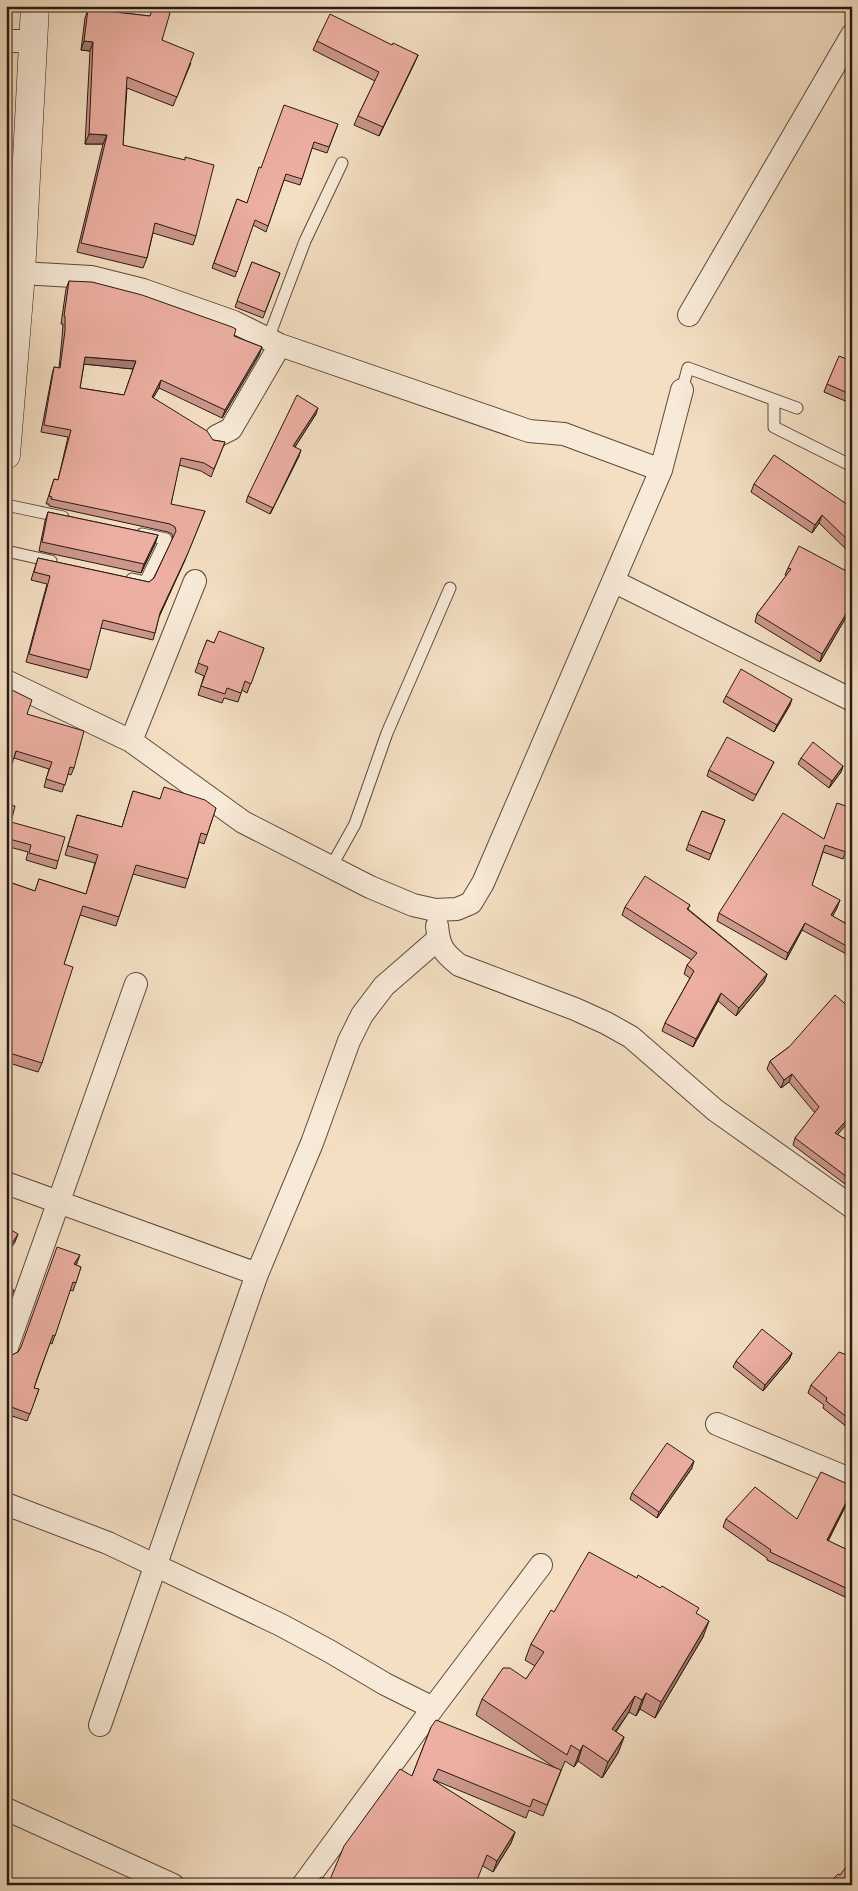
<svg xmlns="http://www.w3.org/2000/svg" width="858" height="1891" font-family="'Libre Bodoni',serif">
  <rect width="100%" height="100%" fill="#f4dfc3"/>
  <filter id="stains"><feTurbulence type="fractalNoise" baseFrequency=".004" numOctaves="4"/><feColorMatrix values="0 0 0 0 .2 0 0 0 0 .09 0 0 0 0 .02 0 0 0 .5 -.17"/></filter>
  <radialGradient id="worn" r=".72"><stop offset=".6" stop-color="#630" stop-opacity="0"/><stop offset="1" stop-color="#630" stop-opacity=".3"/></radialGradient>
  <g fill="none" stroke-linecap="round" stroke-linejoin="round">
    <defs>
      <path id="service" d="M268,339L305,241L342,163
        M682,390L688,368L797,408
        M774,400V427L852,466
        M6,505L63,517
        M6,551L51,561
        M132,579L145,582L166,539L142,534
        M331,867L355,824L387,733L450,588"/>
      <path id="minor" d="M6,41H34
        M21,273L91,277L143,290L234,322L280,345L529,431L564,434L661,470
        M689,315L852,35
        M217,436L231,429L280,345
        M613,581L852,700
        M6,681L131,741L243,822L370,887L413,905L435,910L457,909L471,903L483,883L661,470L682,390
        M131,741L195,581
        M437,926C439,947 443,952 459,965L575,1009L606,1023L631,1037L715,1110L852,1207
        M6,1183L257,1274
        M6,1350L136,984
        M717,1424L852,1480
        M6,1504L108,1543L281,1625L331,1652L385,1684L433,1708
        M100,1725L257,1274L312,1143L349,1041L362,1015L384,986L438,939
        M6,1809L173,1885
        M303,1885L433,1708L541,1565"/>
      <path id="secondary" d="M6,455L21,273L35,6"/>
    </defs>
    <use href="#service" stroke="#5c4a3e" stroke-width="13"/>
    <use href="#minor" stroke="#5c4a3e" stroke-width="24"/>
    <use href="#secondary" stroke="#291912" stroke-width="29"/>
    <use href="#service" stroke="#f8ead8" stroke-width="11"/>
    <use href="#minor" stroke="#f8ead8" stroke-width="22"/>
    <use href="#secondary" stroke="#f8ead8" stroke-width="28"/>
  </g>
  <path fill="#cb968b" stroke="#291912" fill-rule="evenodd" d="M153,7L162,40L191,63L173,106L127,88L123,145L196,236L193,245L153,233L147,258L143,268L77,252L103,144H85L90,51L81,50L85,18L88,9L150,16Z
    M317,41L392,45L418,55L414,64L379,136L354,125L358,116L375,81L313,50Z
    M338,124L327,153L312,148L300,185L284,180L266,232L253,225L235,277L212,268L237,199L247,203L261,168Z
    M252,262L280,273L263,318L235,307Z
    M69,281L234,336L262,347L259,355L222,418L159,388L153,398L213,440L225,442L211,477L201,471L179,465L171,504L185,560L159,617L155,633L153,640L101,628L87,678L26,662L47,584L31,580L38,558L149,582L154,578L173,538L172,534L168,532L49,506V504H46L54,479L58,480L68,437L41,432L52,375L54,367L59,368L62,338L63,324H61L66,289ZM84,364L133,369L124,395L80,388Z
    M852,361V398L850,403L824,392L827,384Z
    M316,414L295,447L299,456L270,514L246,502L248,496Z
    M754,484L851,507L852,506V555L819,523L812,533L751,492Z
    M48,512L158,535L155,544L141,573L39,551L45,521Z
    M788,568L852,574V607L820,662L755,622L757,614L786,576L785,575Z
    M207,640L214,643L264,648L247,693L242,690L238,702L224,698L222,703L198,695L204,676L195,672Z
    M726,696L790,705L774,732L723,702Z
    M27,714L74,768L71,775L68,774L62,792L44,787L49,769L14,758Z
    M801,758L843,766L841,772L829,788L798,764Z
    M774,762L771,768L753,801L707,776L709,770Z
    M133,791L160,799L216,808L204,844L199,842L185,888L133,874L116,926L80,915L64,964L42,1063L38,1072L6,1062V881L35,891L39,879L86,894L95,863L65,855L77,815L122,827Z
    M6,804L11,822L58,861L56,869L26,860L28,852L6,846Z
    M702,811L725,820L709,860L686,850Z
    M852,836L843,859L823,852L812,885L837,908L832,916L852,927V957L802,930L786,960L717,921L719,913L824,839Z
    M690,905L688,909L767,974L764,982L736,1016L718,1001L693,1047L662,1031L665,1023L690,978L684,974L687,965L692,960L622,915L625,907Z
    M789,1047L838,1135L852,1143V1182L849,1187L793,1145L795,1138L815,1113L789,1082L781,1088L767,1069L770,1061Z
    M77,1263L76,1265L81,1267L73,1291L70,1290L52,1344L50,1343L34,1388L39,1389L27,1421L6,1414V1355H12L18,1352Z
    M792,1353L789,1360L763,1391L733,1367L736,1361Z
    M852,1357V1431L823,1408L824,1405L808,1393L811,1385Z
    M852,1441V1453L847,1451Z
    M692,1468L657,1518L630,1499L632,1493Z
    M852,1486L851,1495L828,1541L852,1552V1582L845,1597L767,1560V1558L723,1527L726,1519H797Z
    M554,1612L697,1614L703,1637L655,1718L640,1709L636,1716L629,1712L616,1732L624,1737L618,1753L602,1778L578,1761L574,1767L565,1761L543,1816L529,1810L526,1818L434,1780V1781L515,1832L511,1843L493,1872L483,1866L329,1882L412,1776L431,1727L557,1769L476,1715L482,1699L526,1679L535,1666L525,1660L531,1644Z"/>
  <path fill="#a57a71" stroke="#291912" d="M84,41L93,42L90,51L81,50Z
    M418,55L414,64L379,136L383,127Z
    M89,134L107,135L103,144H85Z
    M262,347L259,355L222,418L225,410Z
    M85,357L136,361L133,369L83,364Z
    M161,380L159,388L149,405L152,397Z
    M318,408L316,414L291,453L293,446Z
    M301,450L299,456L270,514L273,508Z
    M205,511L185,560L157,621L160,613Z
    M822,515L819,523L812,533L815,525Z
    M158,535L155,544L141,573L144,564Z
    M852,604V607L820,662L822,654Z
    M792,699L790,705L774,732L777,725Z
    M843,766L841,772L829,788L832,781Z
    M840,900L837,908L829,923L831,915Z
    M805,923L802,930L786,960L788,953Z
    M767,974L764,982L736,1016L739,1008Z
    M721,993L718,1001L693,1047L696,1039Z
    M792,1074L789,1082L781,1088L784,1080Z
    M852,1114V1118L832,1141L835,1133Z
    M18,1234L15,1242L6,1256V1253Z
    M80,1255L77,1263L71,1272L74,1264Z
    M792,1353L789,1360L763,1391L765,1385Z
    M694,1461L692,1468L657,1518L659,1512Z
    M852,1491L851,1495L824,1549L827,1540Z
    M709,1621L703,1637L655,1718L661,1702Z
    M646,1693L640,1709L636,1716L642,1700Z
    M635,1696L629,1712L606,1745L612,1729Z
    M624,1737L618,1753L602,1778L608,1762Z
    M583,1745L578,1761L574,1767L580,1751Z
    M515,1832L511,1843L493,1872L497,1861Z"/>
  <path fill="#ecafa2" stroke="#291912" fill-rule="evenodd" d="M153,7L170,13L162,40L194,53L177,97L127,77L123,145L185,160V157L214,165L196,236L155,223L147,258L81,243L107,135L89,134L93,42L84,41L88,9L150,16Z
    M330,14L392,45L393,43L418,55L383,127L358,116L379,72L317,41Z
    M284,105L338,124L329,147L314,142L302,179L286,174L268,226L255,220L237,272L214,263L237,199L247,203L259,167L261,168Z
    M252,262L280,273L265,312L237,301Z
    M69,281L92,282L142,295L232,327L236,329L234,336L262,347L225,410L161,380L152,397L207,431L213,440L225,442L214,469L204,463L181,458L171,504L205,511L188,553L160,613L155,633L103,620L90,670L29,654L50,576L34,572L38,558L149,582L154,578L176,531L175,527L170,524L51,499L52,497L49,496L54,479L58,480L71,430L44,425L54,367L60,368L65,331V316H64ZM85,357L136,361L124,395L80,388Z
    M839,356L852,361V395L827,384Z
    M297,395L318,408L293,446L301,450L273,508L248,496Z
    M774,455L851,507L852,506V544L822,515L815,525L754,484Z
    M48,512L158,535L144,564L42,542Z
    M799,546L852,574V604L822,654L757,614L791,569L788,568Z
    M219,631L264,648L251,684L245,681L241,693L227,688L225,694L201,686L208,667L198,663L207,640L214,643Z
    M741,669L792,699L777,725L726,696Z
    M8,688L32,700L27,714L84,731L74,768L70,767L65,785L46,779L52,762L16,751L6,783V692Z
    M727,737L774,762L756,795L709,770Z
    M813,742L843,766L832,781L801,758Z
    M164,787L205,800L216,808L207,835L201,833L188,879L136,865L119,917L83,906L64,964L73,967L42,1063L6,1052V881L35,891L39,879L86,894L98,855L68,846L77,815L122,827L133,791L160,799Z
    M837,803L852,808V836L846,852L825,845L812,885L840,900L831,915L852,927V949L805,923L788,953L719,913L783,813L824,839Z
    M6,804L15,806L11,822L65,837L58,861L29,853L31,845L6,838Z
    M702,811L725,820L711,854L688,844Z
    M645,876L690,905L687,909L767,974L739,1008L721,993L696,1039L665,1023L694,971L687,965L697,953L625,907Z
    M835,995L852,1010V1114L835,1133L852,1143L851,1180L795,1138L819,1107L792,1074L784,1080L770,1061L789,1047Z
    M6,1227L18,1234L6,1253Z
    M57,1247L80,1255L74,1264L81,1267L76,1283L73,1282L55,1336L53,1335L38,1376L34,1388L39,1389L30,1414L6,1405V1355H12L18,1352L21,1347Z
    M6,1287L14,1290L6,1310Z
    M762,1329L792,1353L765,1385L736,1361Z
    M839,1352L852,1357V1421L826,1401L827,1398L811,1385Z
    M667,1443L694,1461L659,1512L632,1493Z
    M821,1472L852,1486V1491L827,1540L852,1552V1580L848,1589L770,1552L771,1550L726,1519L755,1487L797,1519Z
    M589,1552L637,1578L638,1575L660,1588L662,1586L699,1608L696,1613L709,1621L661,1702L646,1693L642,1700L635,1696L612,1729L624,1737L608,1762L583,1745L580,1751L571,1745L567,1755L482,1699L503,1668H510L526,1679L544,1652L531,1644L551,1610L554,1612Z
    M436,1720L561,1770L547,1805L533,1799L530,1807L438,1769L433,1780L515,1832L497,1861L487,1855L475,1885H314L321,1877L329,1882L344,1846L400,1769L412,1776L431,1727Z
    M852,1859V1885H828L838,1874L840,1875Z"/>
  <rect width="858" height="1891" fill="none" stroke="#f4dfc3" stroke-width="25"/>
  <rect x="8" y="8" width="843" height="1876" fill="none" stroke="#291912" stroke-width="2.5"/>
  <rect x="12" y="12" width="833" height="1866" fill="none" stroke="#291912"/>
  <rect width="100%" height="100%" filter="url(#stains)"/>
  <rect width="100%" height="100%" fill="url(#worn)"/>
</svg>
